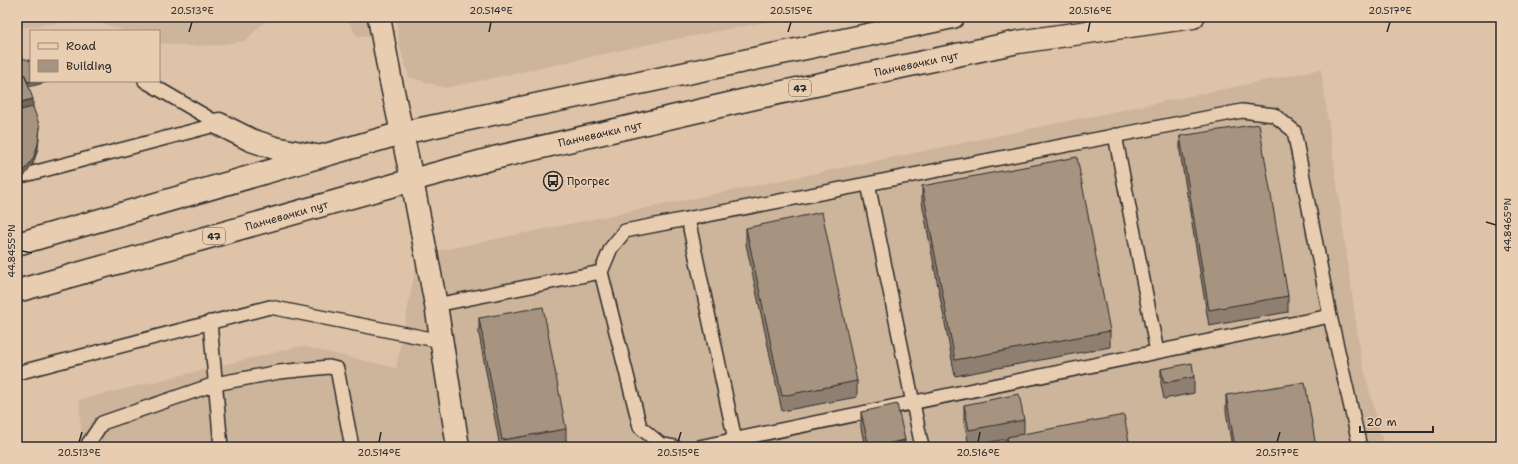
<svg xmlns="http://www.w3.org/2000/svg" width="1518" height="464" font-family="'Shantell Sans',sans-serif">
  <rect width="100%" height="100%" fill="#dec3a8"/>
  <filter id="ink" filterUnits="userSpaceOnUse"><feTurbulence type="fractalNoise" baseFrequency=".025" numOctaves="2"/><feDisplacementMap in="SourceGraphic" scale="8" xChannelSelector="R" yChannelSelector="G"/><feConvolveMatrix kernelMatrix="1 2 1 2 8 2 1 2 1" color-interpolation-filters="sRGB"/></filter>
  <g filter="url(#ink)">
    <path fill="#cdb59c" d="M17,17H295L263,23L245,41L219,45L187,46L159,43V31H125L91,19L17,28Z
      M345,17H373L375,37H358Z
      M396,17H793L645,45L509,75L445,88L409,77L399,45Z
      M1321,69L1361,357L1384,447H82L79,400L301,346L396,368L418,255Z"/>
    <g fill="none" stroke-linecap="round" stroke-linejoin="round">
      <defs>
        <path id="service" d="M145,81L219,124
          M1115,135L1157,352
          M25,175L219,124
          M868,184L922,447
          M688,219L735,440
          M436,305L601,272
          M210,322L221,447
          M17,373L270,307L441,341
          M88,447V444L102,423L215,384L279,372L329,367L337,369L352,447
          M675,447L660,444L640,427L601,272L611,248L625,231L1242,111L1274,115L1294,131L1330,316L1360,447
          M699,447L1330,316"/>
        <path id="minor" d="M379,17L390,77L412,180L436,305L458,447"/>
        <g id="primary">
          <path d="M219,124L251,140L275,148L316,156"/>
          <path d="M17,244L402,133L953,17"/>
          <path id="s1" d="M17,291L412,180L494,158L759,97L1018,42L1193,17"/>
        </g>
      </defs>
      <use href="#service" stroke="#2b2b2b" stroke-width="16"/>
      <use href="#minor" stroke="#2b2b2b" stroke-width="25"/>
      <use href="#primary" stroke="#2b2b2b" stroke-width="25"/>
      <use href="#service" stroke="#e9cdb0" stroke-width="13"/>
      <use href="#minor" stroke="#e9cdb0" stroke-width="22"/>
      <use href="#primary" stroke="#e9cdb0" stroke-width="22"/>
    </g>
    <path fill="#8f7f6f" stroke="#2b2b2b" d="M1180,136L1288,296V312L1209,326L1180,152Z
      M922,186L1110,331V347L955,376L922,202Z
      M746,228L857,381V397L782,411L746,244Z
      M479,318L566,429V444L551,447H500L479,334Z
      M1161,369L1194,377V393L1164,399L1161,384Z
      M1226,395L1316,447H1232L1226,411Z
      M964,405L1024,420V434L1130,447H1007V439L969,446L964,421Z
      M861,412L905,447H865L861,428Z"/>
    <path fill="#74685a" stroke="#2b2b2b" d="M32,81H51L17,90V85Z
      M33,99V112L17,116V103Z
      M40,127L38,149L33,164L23,178L17,182V176Z
      M905,440V447H872Z"/>
    <path fill="#a69481" stroke="#2b2b2b" d="M17,56L31,61V81H32L27,82L25,75L17,77Z
      M25,75L33,99L17,103V77Z
      M33,107L40,127L38,144L33,159L23,172L17,176V111Z
      M1259,124L1288,296L1209,310L1180,136Z
      M1077,157L1110,331L955,360L922,186Z
      M822,212L857,381L782,396L746,228Z
      M543,307L566,429L502,440L479,318Z
      M1192,363L1194,377L1164,383L1161,369Z
      M1305,382L1316,447H1235L1226,395Z
      M1019,394L1024,420L969,430L964,405Z
      M897,404L905,440L872,447H869L861,412Z
      M1124,415L1130,447H1009L1007,437Z"/>
  </g>
  <path fill="none" stroke="#2b2b2b" stroke-width="1.5" d="M189,32L192,22M489,32L491,22M788,32L791,22M1088,32L1090,22M1387,32L1390,22M1486,222L1496,225M22,251L32,253M79,442L82,432M379,442L381,432M678,442L681,432M978,442L980,432M1277,442L1280,432"/>
  <defs>
    <symbol id="bus-ring" viewBox="-11 -11 22 22"><circle r="9.5" fill="#e9cdb0" stroke="#2b2b2b" stroke-width="1.5"/><path d="M-5-6H5V4H4V6H2V4H-2V6H-4V4H-5ZM-3.5-4V0h7V-4ZM-3.5 1.2v1.5H-2V1.2ZM2 1.2v1.5H3.5V1.2Z" fill="#2b2b2b"/></symbol>
  </defs>
  <g fill-rule="evenodd">
    <use href="#bus-ring" x="542" y="170" width="22" height="22"/>
  </g>
  <g text-anchor="middle" stroke-width="4" stroke-linejoin="round" paint-order="stroke">
    <g fill="#e9cdb0" stroke="#645c53" stroke-width="1">
      <rect x="789" y="80" width="22" height="16" rx="3"/>
      <rect x="203" y="228" width="22" height="16" rx="3"/>
    </g>
    <g font-size="10" font-weight="bold" fill="#2b2b2b">
      <text x="800" y="92">47</text>
      <text x="214" y="240">47</text>
    </g>
    <g font-size="11" fill="#2b2b2b" stroke="#e9cdb0">
      <text dy="4" stroke="none"><textPath href="#s1" startOffset="928">Панчевачки пут</textPath></text>
      <text dy="4" stroke="none"><textPath href="#s1" startOffset="604">Панчевачки пут</textPath></text>
      <text dy="4" stroke="none"><textPath href="#s1" startOffset="280">Панчевачки пут</textPath></text>
    </g>
    <g font-size="11" fill="#2b2b2b" stroke="#e9cdb0" text-anchor="start">
      <text x="567" y="185">Прогрес</text>
    </g>
  </g>
  <rect width="1518" height="464" fill="none" stroke="#e9cdb0" stroke-width="44"/>
  <rect x="30" y="30" width="130" height="52" fill="#e9cdb0" stroke="#9d8c7b"/>
  <rect x="38" y="43" width="20" height="6" fill="#e9cdb0" stroke="#9d8c7b"/>
  <text x="66" y="50" font-size="12" fill="#2b2b2b">Road</text>
  <rect x="38" y="60" width="20" height="12" fill="#a69481" stroke="#9d8c7b"/>
  <text x="66" y="70" font-size="12" fill="#2b2b2b">Building</text>
  <path d="M1360 426v6h73v-6" fill="none" stroke="#2b2b2b" stroke-width="2"/>
  <text x="1366" y="426" font-size="12" fill="#2b2b2b" stroke="#e9cdb0" stroke-width="3" paint-order="stroke">20 m</text>
  <rect x="22" y="22" width="1474" height="420" fill="none" stroke="#2b2b2b" stroke-width="1.5"/>
  <g font-size="10" text-anchor="middle" fill="#2b2b2b">
    <text x="192" y="14">20.513°E</text>
    <text x="491" y="14">20.514°E</text>
    <text x="791" y="14">20.515°E</text>
    <text x="1090" y="14">20.516°E</text>
    <text x="1390" y="14">20.517°E</text>
    <text transform="translate(1507 225) rotate(-90)" y="4">44.8465°N</text>
    <text transform="translate(11 251) rotate(-90)" y="4">44.8455°N</text>
    <text x="79" y="456">20.513°E</text>
    <text x="379" y="456">20.514°E</text>
    <text x="678" y="456">20.515°E</text>
    <text x="978" y="456">20.516°E</text>
    <text x="1277" y="456">20.517°E</text>
  </g>
</svg>
